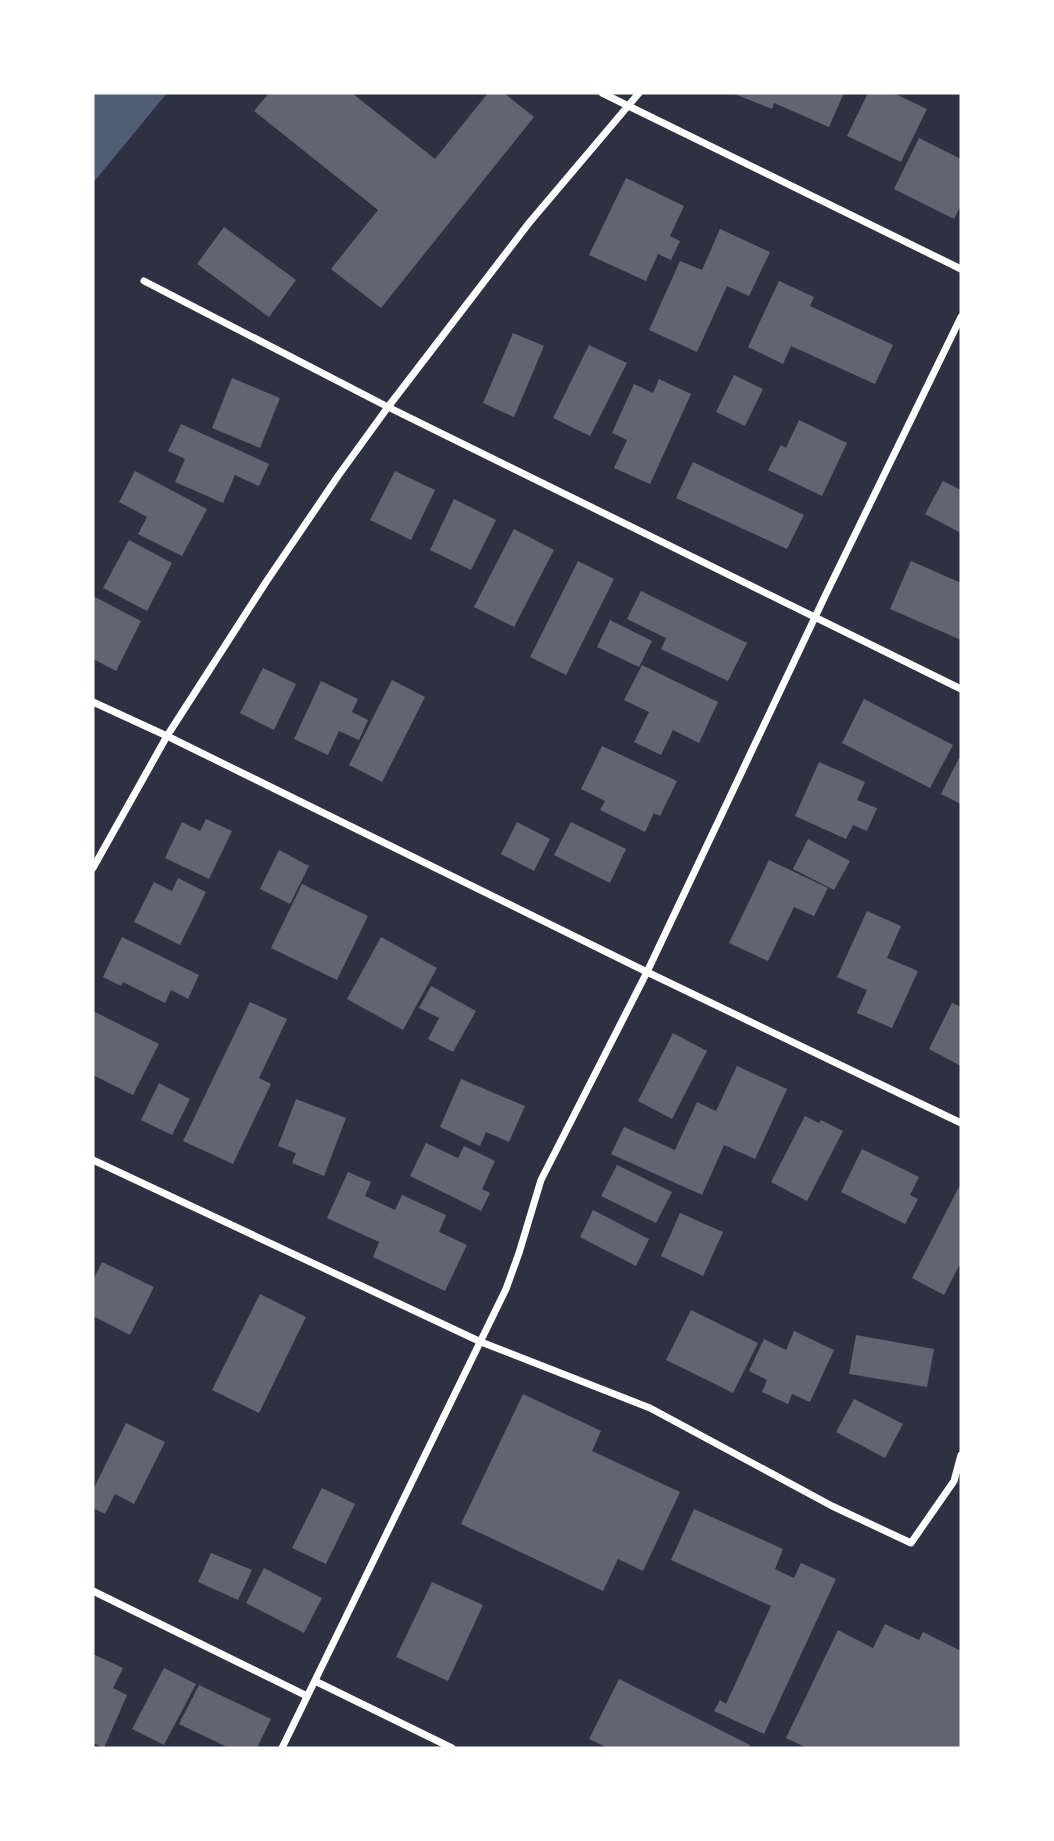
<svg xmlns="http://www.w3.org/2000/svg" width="1054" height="1841" font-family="Inter,sans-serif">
  <rect width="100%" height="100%" fill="#2d3142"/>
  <path fill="#4f5d75" d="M93,93H167L93,183Z"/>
  <path fill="#626471" d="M269,93H352L435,159L488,93H504L534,117L381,308L331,269L378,210L254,111Z
    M732,93H844L829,127L774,103L772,109Z
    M868,93H893L927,109L901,162L847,136Z
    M919,138L961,159V205L954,219L894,189Z
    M626,178L684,206L670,236L680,241L671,260L658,254L646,281L589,255Z
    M224,227L296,280L269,317L197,264Z
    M720,229L770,252L749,296L727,286L697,352L649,330L680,261L702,270Z
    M779,281L814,297L810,306L893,345L875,384L791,346L783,364L748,347Z
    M513,333L544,346L514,417L483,403Z
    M589,345L627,363L590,436L553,418Z
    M734,375L763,389L745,426L716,412Z
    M232,378L280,398L260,448L212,428Z
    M659,379L691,394L650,484L614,468L627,440L612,433L634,384L653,393Z
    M799,420L847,443L822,496L768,470L781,445L786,448Z
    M181,424L269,464L259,486L235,475L223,503L175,482L185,459L168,451Z
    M693,462L804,515L787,549L676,498Z
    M135,471L207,509L182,556L138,534L147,517L119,502Z
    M395,471L435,490L411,540L370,520Z
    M943,481L961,490V533L925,514Z
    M454,499L496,520L471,570L430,550Z
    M514,529L554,550L514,627L474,607Z
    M129,540L172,563L147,611L103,588Z
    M578,561L614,579L566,675L530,657Z
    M911,561L961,583V640L890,609Z
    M641,591L747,643L728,681L661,649L666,638L627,619Z
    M93,596L141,621L116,671L93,659Z
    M610,620L652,641L639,667L597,647Z
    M642,665L718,702L699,743L673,730L661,755L634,742L649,712L624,700Z
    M263,668L296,684L274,730L240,713Z
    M392,680L425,697L382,782L349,765Z
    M321,681L358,699L352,712L368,720L359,740L339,731L328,755L294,739Z
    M864,699L953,745L930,788L842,743Z
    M602,746L677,781L660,816L654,813L645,832L600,810L605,801L581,789Z
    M959,758L961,759V804L941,794Z
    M819,762L865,782L857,800L877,808L867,831L853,825L846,839L795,816Z
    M206,819L232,831L209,879L165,858L182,822L200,831Z
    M517,822L550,839L534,871L501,854Z
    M571,822L626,849L610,883L554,855Z
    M808,839L850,861L834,890L793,869Z
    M279,850L309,866L290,904L260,889Z
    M769,860L828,888L814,916L794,907L768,961L729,943Z
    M178,878L206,892L180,945L134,922L154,882L172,891Z
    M302,884L368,916L337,980L271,948Z
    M867,911L901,926L887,958L918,971L892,1028L857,1013L867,990L837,977Z
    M122,937L199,975L188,999L171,990L165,1003L123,982L121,986L103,977Z
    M381,937L437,968L403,1030L347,999Z
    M431,986L476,1011L453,1052L428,1039L439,1018L419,1008Z
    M250,1002L287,1019L259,1078L271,1084L233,1164L183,1141Z
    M952,1003L961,1007V1066L929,1049Z
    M93,1011L159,1044L133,1095L93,1075Z
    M673,1033L707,1051L672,1119L638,1101Z
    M737,1066L787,1089L755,1159L724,1145L702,1195L611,1154L624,1127L675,1150L697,1102L716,1111Z
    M461,1079L525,1106L509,1142L486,1132L480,1146L440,1127Z
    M159,1083L190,1099L172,1135L141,1120Z
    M296,1099L346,1118L324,1176L292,1163L296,1153L278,1146Z
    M805,1116L819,1123L821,1120L843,1131L807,1201L771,1182Z
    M426,1143L458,1158L464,1146L495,1161L482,1189L490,1193L481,1211L410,1176Z
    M862,1149L919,1177L910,1195L918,1199L905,1224L841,1192Z
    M617,1165L672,1192L656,1223L601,1196Z
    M348,1172L371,1182L365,1196L395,1210L402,1195L446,1215L439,1232L467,1245L445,1291L373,1257L379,1242L327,1218Z
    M961,1183V1262L944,1295L912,1278Z
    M593,1210L649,1239L636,1266L580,1237Z
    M680,1213L723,1232L703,1276L661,1256Z
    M102,1262L154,1287L130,1335L93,1316V1280Z
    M260,1294L306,1317L259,1413L212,1390Z
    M691,1310L758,1343L733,1393L666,1360Z
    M794,1331L834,1350L810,1402L792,1394L788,1404L762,1392L767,1380L749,1371L764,1339L786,1350Z
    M856,1335L934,1349L927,1387L849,1374Z
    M523,1394L601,1431L592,1451L680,1492L643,1571L618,1559L603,1591L461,1524Z
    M854,1399L903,1424L885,1458L836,1432Z
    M126,1423L165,1442L134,1504L115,1494L105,1514L93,1508V1490Z
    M322,1488L355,1504L326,1564L292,1548Z
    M694,1509L783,1549L775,1569L794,1578L801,1563L836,1579L764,1734L714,1711L720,1700L726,1704L771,1606L671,1560Z
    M211,1553L252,1570L238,1600L198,1582Z
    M264,1568L322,1598L304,1633L246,1603Z
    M432,1582L483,1605L448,1681L396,1657Z
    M885,1624L919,1640L923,1632L961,1651V1748H807L786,1738L838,1630L873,1648Z
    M93,1654L123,1668L113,1688L127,1695L104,1748L93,1743Z
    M164,1668L196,1684L164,1745L132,1729Z
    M619,1679L750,1745L749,1748H608L589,1739Z
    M199,1685L271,1719L257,1748H229L179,1724Z"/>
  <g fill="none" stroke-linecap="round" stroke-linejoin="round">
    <path stroke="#fff" stroke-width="7" d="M602,93L961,269
      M144,281L388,407L961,689
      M93,702L167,736L647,972L961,1123
      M93,868L167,736L266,582L338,476L388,407L529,223L639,93
      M93,1160L481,1342L650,1408L832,1506L911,1543L954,1481L961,1455
      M93,1591L307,1696
      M315,1681L452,1748
      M282,1748L506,1289L519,1253L541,1180L647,972L826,594L961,317"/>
  </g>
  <rect width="1054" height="1841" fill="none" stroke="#ffffff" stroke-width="189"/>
</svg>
